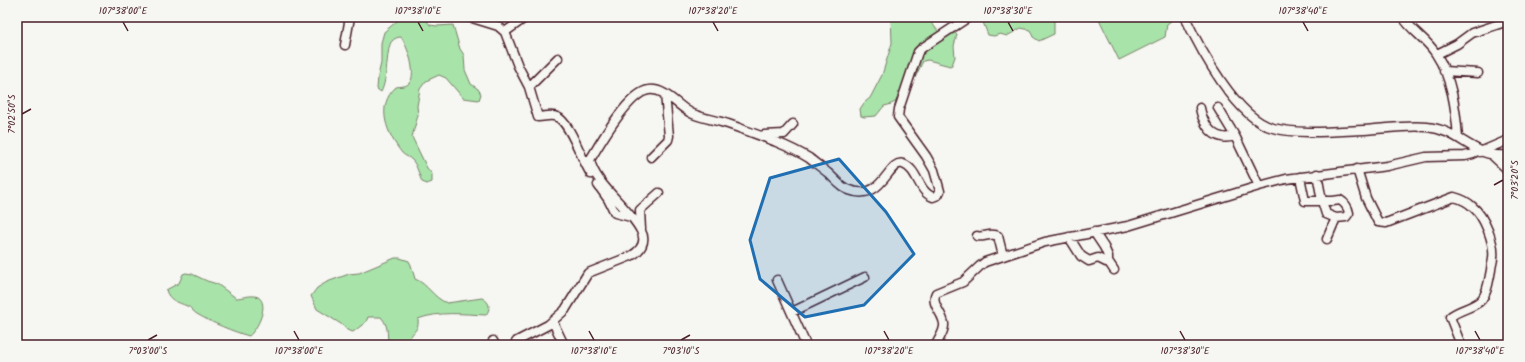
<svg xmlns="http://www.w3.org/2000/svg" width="1525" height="362" font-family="Kalam,sans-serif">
  <rect width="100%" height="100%" fill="#f6f6f2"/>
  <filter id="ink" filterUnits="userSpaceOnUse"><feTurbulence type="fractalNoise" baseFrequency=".025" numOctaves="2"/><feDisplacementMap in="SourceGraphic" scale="8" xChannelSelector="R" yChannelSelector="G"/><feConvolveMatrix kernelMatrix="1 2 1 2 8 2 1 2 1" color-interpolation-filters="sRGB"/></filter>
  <g filter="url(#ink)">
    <path fill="#a8e3a9" stroke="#79816a" d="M402,17H424L430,25L437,26L453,25L460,49L464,55L465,70L471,84L478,89L481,94L479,100L463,98L446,78L439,75L426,81L420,89L417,106L418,115L412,137L427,168L432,174V182L427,184L422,182C419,175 417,165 412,160C409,157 405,156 402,153C387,134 375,106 396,87C401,86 407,87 410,82C417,73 407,45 401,37C398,37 395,38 392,41C386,47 388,80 381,92L377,89L378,76L381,63V43L384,32Z
      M891,17H913L915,20L930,21L943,37L951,32L957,34L954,46L955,57L952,65L950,66L928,60L923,61C915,78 905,103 884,106L876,116L864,117L861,116L860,109L864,103L870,98L882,75L892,43Z
      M981,17H1054V34L1039,41L1033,37L1030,30L1021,28L1007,36L1000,34L994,36L988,35Z
      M1098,17H1176L1167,24L1165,37L1119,60Z
      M395,258H400L409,261L411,265L415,279C428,284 433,298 447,303L482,298C490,302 491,308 486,315C463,314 439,311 418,319C419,328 416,329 411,336C409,339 408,342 407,345H390C385,338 391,328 381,317H368L366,322L353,332L347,330L341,324L317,309L311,296L317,288L327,282L349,274L359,273Z
      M186,273L192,274L207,281L217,284L236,298C242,298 252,294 258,297C270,304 257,330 249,336C234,332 210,322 197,314C193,312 191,307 187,306C178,302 169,301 166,290L179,283L183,274Z"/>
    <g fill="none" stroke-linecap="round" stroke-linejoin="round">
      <defs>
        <path id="minor" d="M469,17L498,26L505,32L518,66L529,87
          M1185,17C1200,49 1237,119 1273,128C1299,135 1337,131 1364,130C1385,129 1406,125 1427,127C1461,130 1473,159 1508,155
          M1403,17C1410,30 1427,39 1436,54C1452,78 1456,110 1458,138
          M505,32L526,17
          M345,45L350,17
          M1437,54L1457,44L1472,33L1508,21
          M558,58L529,87L538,117C545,117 551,114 557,117C570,122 582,161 591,174
          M1444,71L1478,73
          M1200,108C1202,119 1209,135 1222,137C1226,138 1231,137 1235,136
          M1218,108L1235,136L1259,186
          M764,135L784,134L793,124
          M1480,152L1508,140
          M1493,156L1508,170
          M651,157L668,140L669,136L665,94
          M1357,169L1366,198L1378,222L1386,223L1454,197C1462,199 1467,201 1473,207C1484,216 1495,243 1493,258C1493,262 1491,266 1491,270C1489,279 1488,292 1482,299C1475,308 1459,309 1450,317L1461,345
          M1317,174L1322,201H1333L1340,200C1345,203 1348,207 1349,213L1346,217L1336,218
          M1300,177L1305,201H1322L1326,214L1336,218L1327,239
          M598,185L608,199L615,213L631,217
          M641,230L640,210L659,193
          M1094,232L1104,247L1108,256V261L1114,270
          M977,236C983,238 991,232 998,236L1003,256
          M1069,237L1081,256L1089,261L1098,258L1106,262L1108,261
          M777,280L806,345
          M792,312L865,277
          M553,322L564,345
          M493,341L495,345
          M514,345L517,341L548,325L565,310L588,273L631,256C640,251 647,242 641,231C630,208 594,184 590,160C600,143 629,92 649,90C666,88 679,108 693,114C705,119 717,120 728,124C755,134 784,143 809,158C815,163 822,168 828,173C835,179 840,187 849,190C883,203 888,159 903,164C918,169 918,192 933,197L938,195L940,191L934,170L926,156L898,117L899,109L918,52L922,48L969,17
          M936,345C939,338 945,331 944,324C943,313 930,304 936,293L963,282L980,266L985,262L1045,242L1128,226L1259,186L1286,179L1387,166L1426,157L1465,156L1473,154L1476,150"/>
      </defs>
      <use href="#minor" stroke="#4a1f2b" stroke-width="11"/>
      <use href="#minor" stroke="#f6f6f2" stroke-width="8"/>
    </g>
  </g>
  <path fill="#1f6fb2" fill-opacity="0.2" stroke="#1f6fb2" stroke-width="3" stroke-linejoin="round" d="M839,159L886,212L914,254L864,305L805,317L760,279L750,240L770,178Z"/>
  <path fill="none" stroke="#4a1f2b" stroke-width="1.5" d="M123,22L128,31M418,22L423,31M713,22L718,31M1008,22L1013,31M1303,22L1308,31M22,114L31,109M1494,185L1503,180M294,331L299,340M589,331L594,340M884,331L889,340M1180,331L1185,340M1475,331L1480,340M148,340L157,335M681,340L690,335"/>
  <rect width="1525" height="362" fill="none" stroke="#f6f6f2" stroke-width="44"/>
  <rect x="22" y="22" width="1481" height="318" fill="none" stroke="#4a1f2b" stroke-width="1.5"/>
  <g font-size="10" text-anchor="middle" fill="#4a1f2b">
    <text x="123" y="14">107°38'00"E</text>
    <text x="418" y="14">107°38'10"E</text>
    <text x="713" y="14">107°38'20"E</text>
    <text x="1008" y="14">107°38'30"E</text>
    <text x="1303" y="14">107°38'40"E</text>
    <text transform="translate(11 114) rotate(-90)" y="4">7°02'50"S</text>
    <text transform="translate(1514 180) rotate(-90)" y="4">7°03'20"S</text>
    <text x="148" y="354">7°03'00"S</text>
    <text x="299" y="354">107°38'00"E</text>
    <text x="594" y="354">107°38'10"E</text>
    <text x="681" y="354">7°03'10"S</text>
    <text x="889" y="354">107°38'20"E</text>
    <text x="1185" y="354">107°38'30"E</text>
    <text x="1480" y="354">107°38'40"E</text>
  </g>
</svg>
